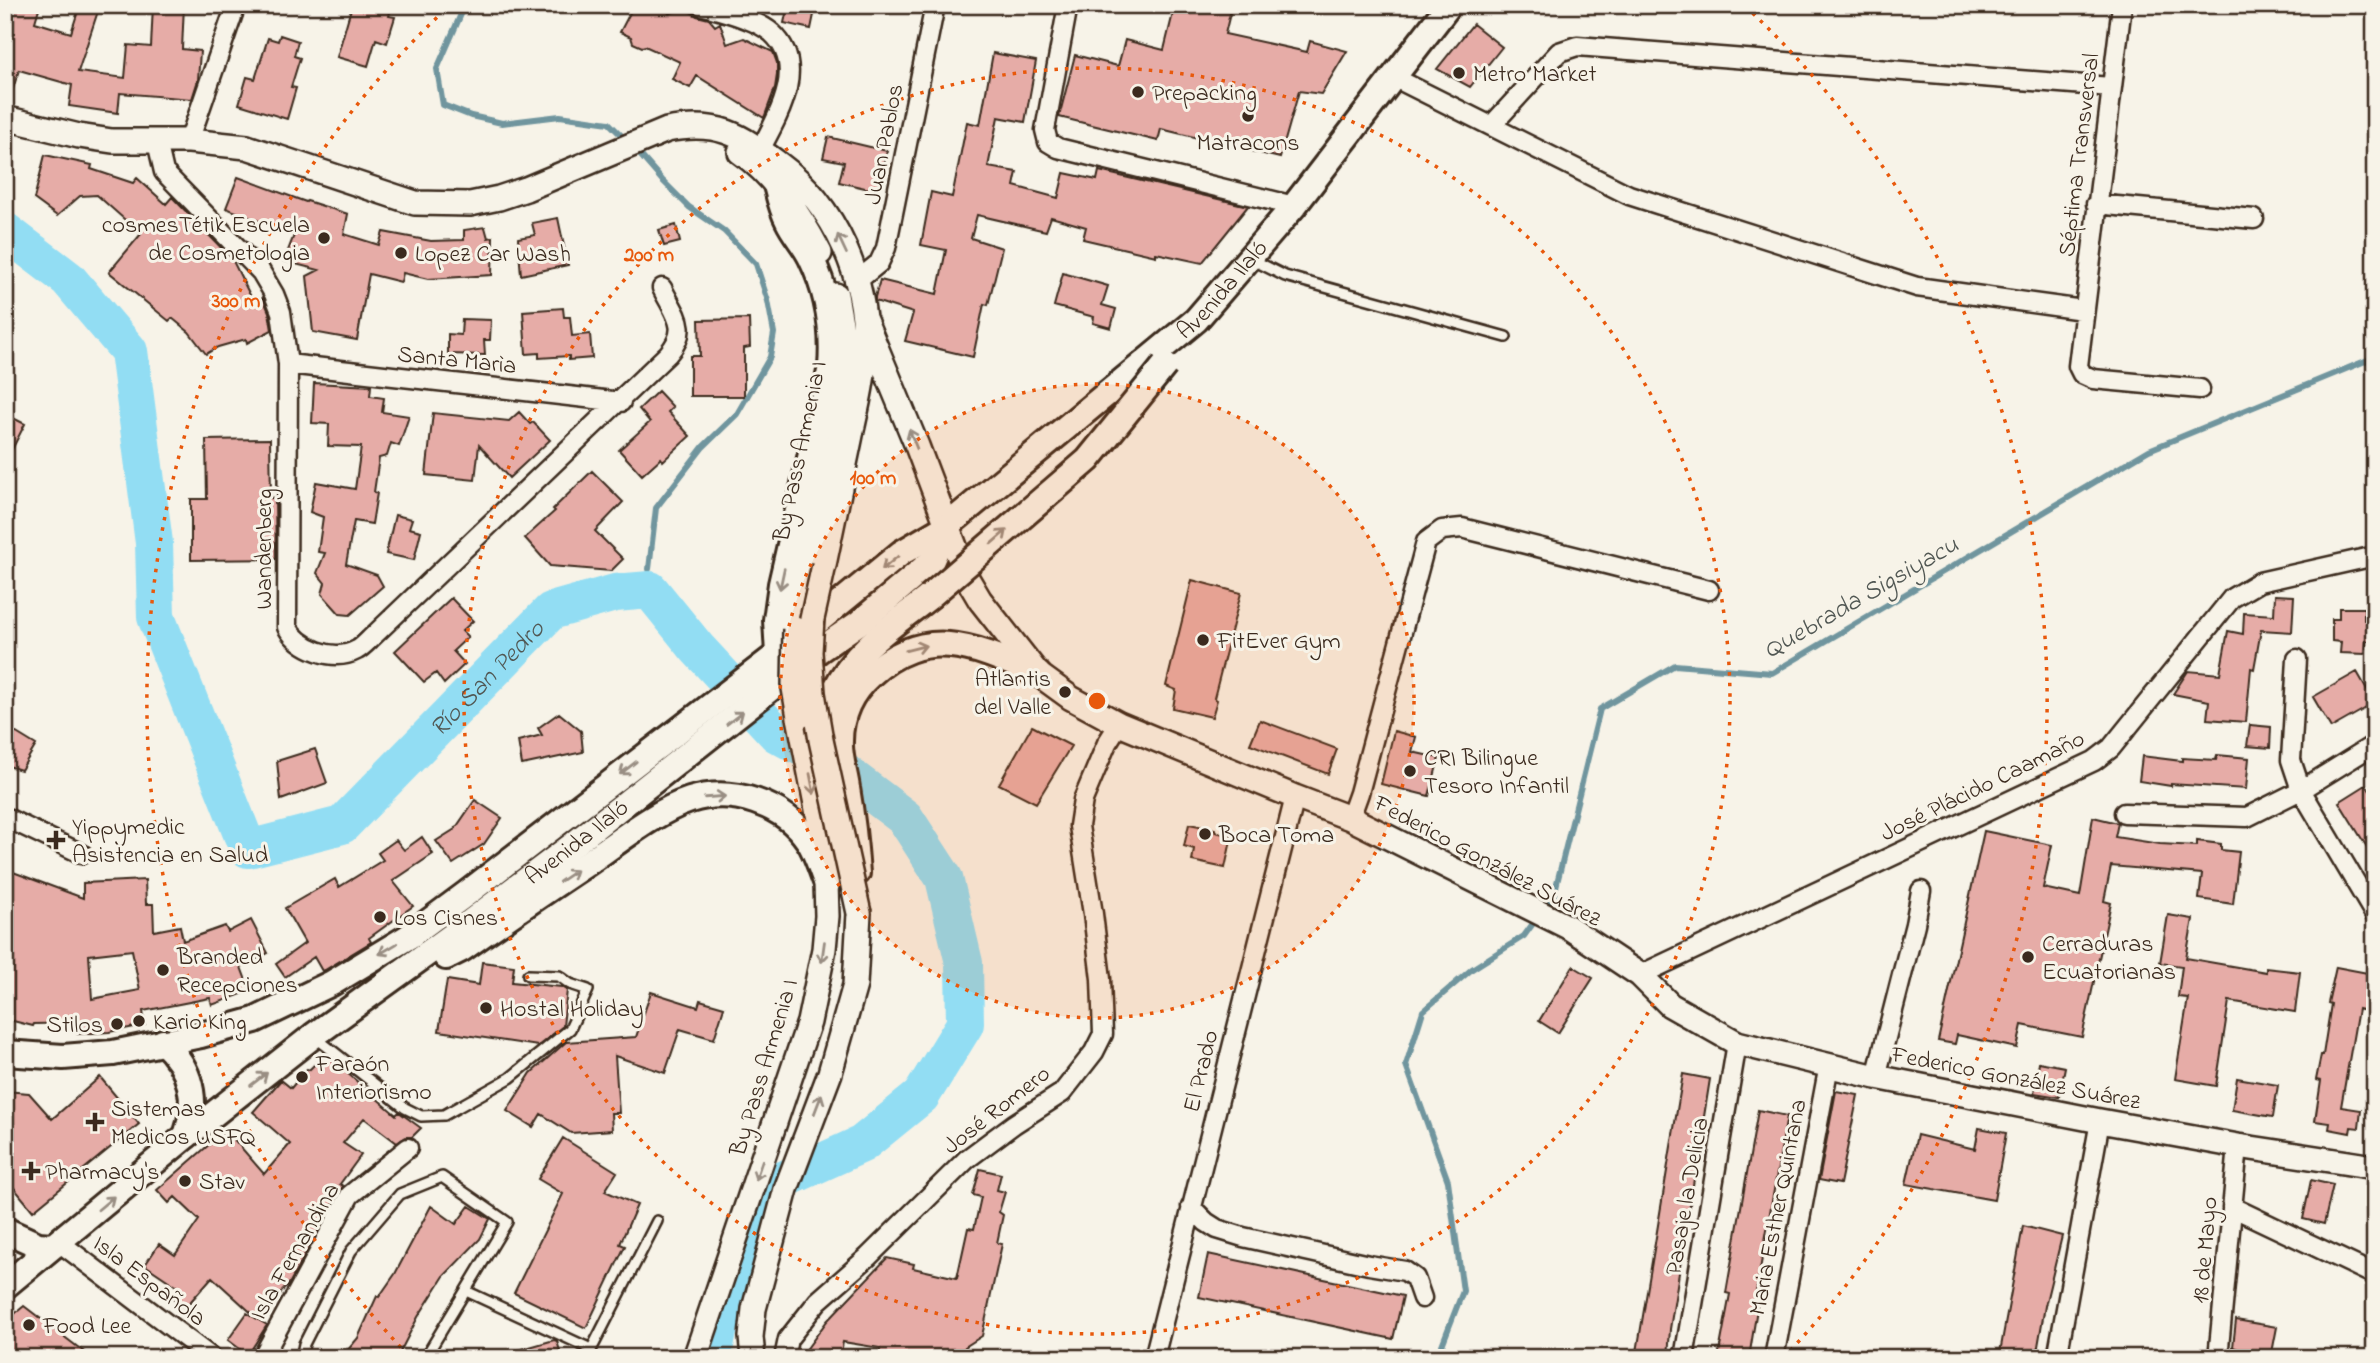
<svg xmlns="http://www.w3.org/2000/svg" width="2380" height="1363" font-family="'Indie Flower',sans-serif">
  <rect width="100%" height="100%" fill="#f7f3e8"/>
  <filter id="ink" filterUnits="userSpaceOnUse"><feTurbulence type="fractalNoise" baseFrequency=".0143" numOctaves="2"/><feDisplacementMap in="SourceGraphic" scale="14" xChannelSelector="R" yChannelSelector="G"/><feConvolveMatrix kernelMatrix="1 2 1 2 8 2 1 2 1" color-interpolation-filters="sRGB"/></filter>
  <g filter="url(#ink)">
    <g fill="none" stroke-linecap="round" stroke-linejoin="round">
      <path stroke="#6f959e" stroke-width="6" d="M465,5L437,69L443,105L471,116L502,123L560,116L609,123L628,142
        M635,149L662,180L689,207L724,231L756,264L768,301L774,333L770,357L737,414L703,447L656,508L649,569
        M1544,909L1554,895L1600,709L1675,665L1772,673L2149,450L2375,357
        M1437,1358L1463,1291L1448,1181L1406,1065L1423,1011L1472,969L1524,936L1537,918"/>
      <path stroke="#92ddf3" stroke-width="38" id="s1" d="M5,231L68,279L129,351L154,543L156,617L248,849L342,825L551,611L615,593L650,590L697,648L777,734L835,765L905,818L944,878L964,963L965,1024L921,1096L862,1144L774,1184L731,1274L712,1358"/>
    </g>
    <path fill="#e6aca7" stroke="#3b2a1e" stroke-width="2" fill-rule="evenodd" d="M5,5H40L35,22L71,33L80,5H100L78,72L125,78L128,45L151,47L153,5H184L182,49L200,51L198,80L192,99L120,93L118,113L69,106L72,85L19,70L9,101H5Z
      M352,5H392L389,16L395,17L387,43L376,39L368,66L337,57Z
      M634,5H666L669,14L684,8L697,16L709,19L715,26L720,23L727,44L744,38L773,52L777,63V75L775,88L764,118L697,76L690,88L672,79L680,62L645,46L642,47L633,43L631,37L620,32Z
      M788,5H816L811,29L784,23Z
      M1175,5H1232L1225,34L1307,52L1310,41L1347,51L1321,94L1299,91L1280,158L1161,129L1158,141L1059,117L1075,55L1118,66L1125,40L1164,50Z
      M1473,24L1502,47L1470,87L1437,69Z
      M280,35L298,41L294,56L300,58L291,87L296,88L287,119L239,104L247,77L255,79L268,38L278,41Z
      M993,53L1036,61L1025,122L998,117L988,167L1017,172L1014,186L1058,198L1064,173L1097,180L1099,171L1248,206L1202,263L1156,253V256L1083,239L1086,227L1051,217L1046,231L977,215L971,238L1002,248L988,305L984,304L973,357L905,341L913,313L875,301V297L880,280L937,294L946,250L921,245L931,192L952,197L967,122L980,125Z
      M828,137L887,151L878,191L839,182L844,162L823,158Z
      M45,155L92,165L91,169L133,183L137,178L166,204L172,197L232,259L254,303L263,298L269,312L272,330L247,343L246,339L218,347L206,354L189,332L172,318L169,321L109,272L141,234L97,195L80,196L57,216L34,199Z
      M238,177L306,202L307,201L348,214L344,234L379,245L383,232L431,241L464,240V230L485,227L488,238L493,237L492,275L428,279L403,273L401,282L369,274L357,340L313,332L307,276L319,270L284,261L294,235L226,208Z
      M558,218L568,265L521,275L518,238L535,235L532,223Z
      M676,225L680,242L664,246L659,230Z
      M1063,273L1108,286L1102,305L1116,309L1111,328L1093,323L1094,317L1054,306Z
      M563,308L564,317H570L572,336L590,334L592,358L569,360V356L539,358V353L526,354L523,311Z
      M462,319L491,320L490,340H484L485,355L448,354V334L461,335Z
      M749,319L750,347L744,348V396H690V356H700L699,320Z
      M314,383L371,386L370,396L384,398L382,412L409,416L399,446L391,443L387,456L379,458L374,492L377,493L372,524L354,521L346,564L377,575L383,586L350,615L340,614L322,594L325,583L317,573L325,553L318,552L323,517L310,512L316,482L355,489L361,447L328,446L329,424L312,423Z
      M658,391L673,407L668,412L690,436L663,461L661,458L642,475L619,450L650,422L639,409Z
      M519,412L530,424L533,422L550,440L509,478L479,445L475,480L426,475L433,413L509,421Z
      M5,414L25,424L5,463Z
      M270,439L271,498H275L276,559L191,560V499H207L206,440Z
      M592,471L623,502L595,531L623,559L611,571L550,566L525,538L555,511L553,509Z
      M395,515L412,519L409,528L421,531L414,560L386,554Z
      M1192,580L1241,593L1214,698L1217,700L1212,717L1173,708L1176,690L1166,686Z
      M2275,595L2294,596L2292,632L2261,630L2254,669L2251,668L2246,722L2207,719L2209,701L2173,694L2188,671L2220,674L2228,631L2243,634L2244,613L2274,615Z
      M451,598L473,621L462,631L468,637L453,651L465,664L444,684L436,673L424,682L395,651Z
      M2339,608H2364V620H2372V641H2366L2365,654L2340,653L2341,642L2332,641V619H2339Z
      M2357,672L2375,703L2331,728L2313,697Z
      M559,713L581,731L583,752L522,765L518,741L542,735L538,728Z
      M1260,720L1337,749L1328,774L1250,744Z
      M2250,725L2271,727L2270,748L2247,746Z
      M5,726L36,745L21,770L5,765Z
      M1032,726L1071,746L1036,803L999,784Z
      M1394,731L1416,737L1412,752L1439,758L1429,796L1381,784Z
      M315,749L327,783L281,800L277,761Z
      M2217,755L2249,758L2246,789L2171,784V786L2139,781L2142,756L2182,761V758L2216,760Z
      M2366,785L2375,798V860L2339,802Z
      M475,800L502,818L484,844L453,864L436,841L455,829Z
      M2093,817L2118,823L2115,837L2160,844L2197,846V841L2221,844V850L2239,852L2233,904L2199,899L2202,874L2111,866L2104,901L2111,903L2082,1037L2022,1025L2017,1048L1957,1035L1955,1044L1938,1041L1984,831L2052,845L2043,888L2080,896Z
      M1189,824L1215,829V832L1232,836L1225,868L1192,861L1194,849L1184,846Z
      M422,837L433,854L393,881L413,906L369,938L371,942L325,970L322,971L314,957L285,977L276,964L305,943L285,908L335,879L339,887L383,860L378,853L396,840L404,850Z
      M5,869L83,898V883L145,880L146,904H153L154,931L180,926L183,941L225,926L228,932L251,920L268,953L241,967L250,991L212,1005L210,998L143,1011L145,1025L109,1032L78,1034L82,1023L34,1024L33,1026L5,1019ZM132,950L140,990L92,999L89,955Z
      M2168,915L2193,919L2186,958L2266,972V968L2300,972L2295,1012L2229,1001L2216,1086L2175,1079L2188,998L2178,997L2182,966L2160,963Z
      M482,962L514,966L512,982L562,987L567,990L563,1026L538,1046L439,1031L447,980L479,985Z
      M1573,966L1593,978L1558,1033L1539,1021Z
      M2336,967L2373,974L2366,1011L2358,1009L2341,1107L2361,1110L2359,1128L2351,1127L2350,1133L2329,1129L2330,1123L2315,1121L2321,1081L2316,1080L2321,1055H2323L2331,1004L2328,1003Z
      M651,992L698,1007L700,1000L724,1007L714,1039L680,1029L665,1073L615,1056L619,1113H611L612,1130L571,1133L541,1114L533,1127L507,1111L531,1073L566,1042L636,1037Z
      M325,1054L396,1115L399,1112L421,1128L412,1137H406L397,1143L364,1118L343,1143L361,1155L340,1184L343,1186L289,1284L257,1318L212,1277L185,1308L172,1297L179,1288L145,1265L159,1244L175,1255L199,1220L175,1197L169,1203L157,1190L226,1130L264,1174L290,1144L253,1112L281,1080L291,1088L307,1069L309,1070Z
      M2039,1062L2065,1067L2059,1097L2034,1093Z
      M1683,1074L1710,1079L1670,1329L1668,1358H1636Z
      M100,1077L139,1124L33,1211L5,1177V1091L29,1093L52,1119Z
      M2237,1078L2278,1085L2273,1117L2232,1110Z
      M1836,1091L1858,1095L1840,1184L1819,1180Z
      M1758,1110L1787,1116L1755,1298L1758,1299L1756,1315L1749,1358H1718L1730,1294L1726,1293Z
      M1979,1128L2006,1133L1994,1200L1906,1184L1917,1135L1975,1149Z
      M563,1138L617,1172L605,1191L637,1205L620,1244L625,1246L586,1328L514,1293L563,1194L538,1179Z
      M980,1169L1001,1174L997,1190L1005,1192L999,1212L1003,1215L997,1243L1002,1244L982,1336L965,1347L960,1358H879L880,1348L843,1342L840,1358H800L827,1321L887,1258L914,1264L913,1268L957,1278L968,1228L974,1229L981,1197L973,1195Z
      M2311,1180L2333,1185L2324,1224L2303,1219Z
      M431,1206L456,1224L469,1206L490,1219L480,1239L444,1276L418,1317L397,1358H341L358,1338L377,1296L379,1297L395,1274Z
      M2023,1226L2062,1236L2045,1306L2036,1358H1999Z
      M1208,1254L1403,1296L1393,1339L1199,1297Z
      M24,1306L92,1358H5V1322Z
      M247,1313L267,1325L248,1355L228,1340Z
      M2236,1320L2277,1327L2271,1358H2258L2233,1347Z
      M554,1340L557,1341L562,1358H509L508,1353Z"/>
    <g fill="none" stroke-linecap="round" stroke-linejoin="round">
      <defs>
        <path id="service" d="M1251,259L1285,276L1506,337
          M315,1037L405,1108L421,1116L444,1115L510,1078L570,1029L588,990L570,984L559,976L528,975
          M466,1291L591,1349
          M301,1358L304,1344L351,1251L400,1194L442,1177L507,1222L425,1358
          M587,1358L657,1221"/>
        <path id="minor" d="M701,5C722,11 756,19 772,33C808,66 778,116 760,150
          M1068,5L1045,130L1048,142L1058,148L1294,206
          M2122,5L2078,366L2082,374L2093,379L2200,389
          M1393,77L1491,126
          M189,141L236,5
          M157,142L164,172L261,272L274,294L281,312L288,364L287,627C299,648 333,663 357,650C361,648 366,643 370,639L668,354C691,328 675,315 662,288
          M2096,204L2254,219
          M857,281L879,263L886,248L935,5
          M2083,310L1917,287L1629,195L1491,126L1559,52L1577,46L2111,87
          M288,364L621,402
          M2297,659L2291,760L2301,790L2375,915
          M2124,813L2247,817L2301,790L2375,744
          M5,817L82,854
          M1350,818L1359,793L1426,542L1442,530L1462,528L1709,590
          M1640,975L2094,761L2111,748L2232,598L2259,582L2375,556
          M1876,1077L1915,924L1921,891
          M1191,1207L1206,1222L1217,1229L1243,1237L1369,1265L1405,1271L1415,1278L1422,1298
          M2232,1207L2375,1275
          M59,1242L212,1358
          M262,1358L350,1195L408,1148
          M784,1358L788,1339L818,1301L868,1257L967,1159L1014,1124L1062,1093L1094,1052L1103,1034L1101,979L1093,914L1079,826L1083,800L1107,743L1119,724
          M1154,1358L1295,797
          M1684,1358L1737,1043
          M1774,1358L1829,1065
          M2057,1358L2100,1121
          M2218,1358L2238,1146"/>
        <path id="tertiary" d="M5,118L79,136L112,141H189L247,147L415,203L470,204L499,198L526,189L667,130C718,120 739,134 779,164C836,206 868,281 865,351C864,379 857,407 851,435C842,478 833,522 824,565
          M740,152C775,176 801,216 820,253
          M864,318L917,446L967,578L980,600L1038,674L1071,698L1119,724L1295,797L1350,818L1568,927L1640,975L1670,1005L1737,1043L1876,1077L2100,1121L2238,1146L2375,1167
          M795,629L803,563L845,377L846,352L836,295
          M695,1358L809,1022L824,949L827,916L825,850L799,717
          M753,1358L751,1337L754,1309L786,1189L830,1073L855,985L859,913"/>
        <g id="secondary">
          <path d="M776,185C779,197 782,210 788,221C794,234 805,245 811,258C828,293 834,329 831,367L781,584L776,620L778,654"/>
          <path d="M823,733C826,719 829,703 835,690C854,650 895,624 929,597"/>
          <path d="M857,873C855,845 852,817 847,788C845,773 839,756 840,741C840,715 851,692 870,675C927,623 977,648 1038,674"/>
          <path d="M446,957L462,949C503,920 544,892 586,864C617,843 654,812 690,800C732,787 783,803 808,840C817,853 821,870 827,884"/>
          <path d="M163,1042C191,1068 199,1100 186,1136"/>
          <path id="s2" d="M5,1053L63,1057L113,1053L201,1035L255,1020L332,983L408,937L466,894L778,654L901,553L947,526L1196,320L1294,206L1449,5"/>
          <path d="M5,1230L38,1245L53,1246"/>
          <path id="s3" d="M5,1286L186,1136L313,1036L450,937L575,843L818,651L860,622L931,562L947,526"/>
        </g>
      </defs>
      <use href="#service" stroke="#3b2a1e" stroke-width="14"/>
      <use href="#minor" stroke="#3b2a1e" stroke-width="23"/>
      <use href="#tertiary" stroke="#3b2a1e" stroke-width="28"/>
      <use href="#secondary" stroke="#3b2a1e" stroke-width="30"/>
      <use href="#service" stroke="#f7f3e8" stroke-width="9"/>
      <use href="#minor" stroke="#f7f3e8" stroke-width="18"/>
      <use href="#tertiary" stroke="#f7f3e8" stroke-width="23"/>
      <use href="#secondary" stroke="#f7f3e8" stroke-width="24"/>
      <defs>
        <path id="tertiary-bridge" d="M824,565L812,619L810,652L813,693L821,740L859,913
          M795,629L794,688L799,717"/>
        <path id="secondary-bridge" d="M929,597L1088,460L1165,365"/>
      </defs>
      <use href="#tertiary-bridge" stroke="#3b2a1e" stroke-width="28" stroke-linecap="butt"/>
      <use href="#secondary-bridge" stroke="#3b2a1e" stroke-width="30" stroke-linecap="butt"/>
      <use href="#tertiary-bridge" stroke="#f7f3e8" stroke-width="23"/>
      <use href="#secondary-bridge" stroke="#f7f3e8" stroke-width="24"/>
    </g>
    <defs><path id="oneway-shaft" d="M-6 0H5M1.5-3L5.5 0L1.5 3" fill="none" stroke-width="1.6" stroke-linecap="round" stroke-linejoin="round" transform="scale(1.75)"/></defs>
    <g stroke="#998e83">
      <use href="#oneway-shaft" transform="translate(842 244) rotate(-115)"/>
      <use href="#oneway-shaft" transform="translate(913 439) rotate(-112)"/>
      <use href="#oneway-shaft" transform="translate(999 537) rotate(-41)"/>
      <use href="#oneway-shaft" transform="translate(890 563) rotate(140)"/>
      <use href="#oneway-shaft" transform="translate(782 579) rotate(102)"/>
      <use href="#oneway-shaft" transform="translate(916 648) rotate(-14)"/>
      <use href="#oneway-shaft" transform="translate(735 718) rotate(-38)"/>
      <use href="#oneway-shaft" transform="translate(628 768) rotate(142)"/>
      <use href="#oneway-shaft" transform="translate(812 784) rotate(79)"/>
      <use href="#oneway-shaft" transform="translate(715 797) rotate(-4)"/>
      <use href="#oneway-shaft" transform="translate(568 876) rotate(-34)"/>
      <use href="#oneway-shaft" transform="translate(388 949) rotate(149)"/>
      <use href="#oneway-shaft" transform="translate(823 952) rotate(98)"/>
      <use href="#oneway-shaft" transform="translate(259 1079) rotate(-38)"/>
      <use href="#oneway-shaft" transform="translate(818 1104) rotate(-69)"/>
      <use href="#oneway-shaft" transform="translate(759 1170) rotate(109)"/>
      <use href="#oneway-shaft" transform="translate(106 1203) rotate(-40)"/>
    </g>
  </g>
  <circle cx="1097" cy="701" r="317" fill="#e8590c" fill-opacity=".12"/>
  <g fill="none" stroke="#e8590c" stroke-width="3.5" stroke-dasharray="3.5 7">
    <circle cx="1097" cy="701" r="317"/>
    <circle cx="1097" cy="701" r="633"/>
    <path d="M408 1355A950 950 0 0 1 449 6M1745 6A950 950 0 0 1 1786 1355"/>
  </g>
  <g fill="#3b2a1e" stroke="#f7f3e8" stroke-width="2.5">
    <circle cx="1459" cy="73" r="7"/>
    <circle cx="1138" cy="92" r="7"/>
    <circle cx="1248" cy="116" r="7"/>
    <circle cx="324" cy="238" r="7"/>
    <circle cx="401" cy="253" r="7"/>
    <circle cx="1203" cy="640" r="7"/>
    <circle cx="1065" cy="692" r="7"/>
    <circle cx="1410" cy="771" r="7"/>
    <circle cx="1205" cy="834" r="7"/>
    <path d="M52.5 829.5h7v7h7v7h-7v7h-7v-7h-7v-7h7z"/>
    <circle cx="380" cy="917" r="7"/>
    <circle cx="2028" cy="957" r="7"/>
    <circle cx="163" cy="970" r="7"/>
    <circle cx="486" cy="1008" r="7"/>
    <circle cx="139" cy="1021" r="7"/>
    <circle cx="117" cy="1024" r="7"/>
    <circle cx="302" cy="1077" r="7"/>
    <path d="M91.5 1111.5h7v7h7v7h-7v7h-7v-7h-7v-7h7z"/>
    <path d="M27.5 1160.5h7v7h7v7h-7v7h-7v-7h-7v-7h7z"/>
    <circle cx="185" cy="1181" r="7"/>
    <circle cx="29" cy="1325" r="7"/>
  </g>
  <g text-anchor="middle" stroke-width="6" stroke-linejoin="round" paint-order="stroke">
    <g font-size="24" fill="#3b2a1e" stroke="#f7f3e8" text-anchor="start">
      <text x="1473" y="81">Metro Market</text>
      <text x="1152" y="100">Prepacking</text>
      <text x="1248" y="150" text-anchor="middle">Matracons</text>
      <text x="310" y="232" text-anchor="end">cosmesTétik Escuela<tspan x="310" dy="28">de Cosmetologia</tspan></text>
      <text x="415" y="261">Lopez Car Wash</text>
      <text x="1217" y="648">FitEver Gym</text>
      <text x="1051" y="686" text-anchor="end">Atlantis<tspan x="1051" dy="28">del Valle</tspan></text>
      <text x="1424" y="765">CRI Bilingue<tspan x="1424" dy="28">Tesoro Infantil</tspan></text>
      <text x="72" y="834">Yippymedic<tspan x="72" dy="28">Asistencia en Salud</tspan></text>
      <text x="1219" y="842">Boca Toma</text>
      <text x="394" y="925">Los Cisnes</text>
      <text x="2042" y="951">Cerraduras<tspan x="2042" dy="28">Ecuatorianas</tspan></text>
      <text x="177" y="964">Branded<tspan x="177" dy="28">Recepciones</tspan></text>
      <text x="500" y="1016">Hostal Holiday</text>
      <text x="153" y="1029">Kario King</text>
      <text x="103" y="1032" text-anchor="end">Stilos</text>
      <text x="316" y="1071">Faraón<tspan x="316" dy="28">Interiorismo</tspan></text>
      <text x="111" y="1116">Sistemas<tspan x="111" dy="28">Medicos USFQ</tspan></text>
      <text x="45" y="1179">Pharmacy's</text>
      <text x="199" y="1189">Stav</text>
      <text x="43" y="1333">Food Lee</text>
    </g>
    <g font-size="24" fill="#3b2a1e" stroke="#f7f3e8">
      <text transform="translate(883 144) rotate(-79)" y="8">Juan Pablos</text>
      <text transform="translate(2078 155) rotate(-83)" y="8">Séptima Transversal</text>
      <text dy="8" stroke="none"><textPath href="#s2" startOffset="1470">Avenida Ilaló</textPath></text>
      <text transform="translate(457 359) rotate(6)" y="8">Santa Marìa</text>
      <text transform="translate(799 451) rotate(-78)" y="8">By Pass Armenia I</text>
      <text transform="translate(263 549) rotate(-90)" y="8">Wandenberg</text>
      <text transform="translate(1982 785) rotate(-26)" y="8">José Plácido Caamaño</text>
      <text dy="8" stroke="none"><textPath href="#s3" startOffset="724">Avenida Ilaló</textPath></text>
      <text transform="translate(1488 860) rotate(28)" y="8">Federico González Suárez</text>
      <text transform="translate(763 1067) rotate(-73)" y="8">By Pass Armenia I</text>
      <text transform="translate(1200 1071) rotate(-76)" y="8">El Prado</text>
      <text transform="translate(2016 1077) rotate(11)" y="8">Federico González Suárez</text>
      <text transform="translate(996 1109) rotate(-38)" y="8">José Romero</text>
      <text transform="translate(1686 1196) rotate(-80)" y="8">Pasaje la Delicia</text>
      <text transform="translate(1777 1207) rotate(-79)" y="8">Maria Esther Quintana</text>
      <text transform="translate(2204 1250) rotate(-85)" y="8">18 de Mayo</text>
      <text transform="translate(294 1251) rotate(-60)" y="8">Isla Fernandina</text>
      <text transform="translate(150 1280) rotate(37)" y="8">Isla Española</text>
    </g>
    <g font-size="26" font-style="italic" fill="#515753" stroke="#f7f3e8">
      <text transform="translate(1860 596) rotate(-30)" y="9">Quebrada Sigsiyacu</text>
      <text dy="9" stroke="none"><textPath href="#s1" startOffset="994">Río San Pedro</textPath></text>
    </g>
  </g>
  <circle cx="1097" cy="701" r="10" fill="#e8590c" stroke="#f7f3e8" stroke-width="3.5"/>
  <g font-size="21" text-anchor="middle" font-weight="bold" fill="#e8590c" stroke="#f7f3e8" stroke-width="6" stroke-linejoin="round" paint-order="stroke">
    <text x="649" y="261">200 m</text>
    <text x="236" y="307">300 m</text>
    <text x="873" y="484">100 m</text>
  </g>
  <rect width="2380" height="1363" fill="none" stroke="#f7f3e8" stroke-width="28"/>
  <rect x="14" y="14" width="2352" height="1335" fill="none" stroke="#3b2a1e" stroke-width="2.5" filter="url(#ink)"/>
</svg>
